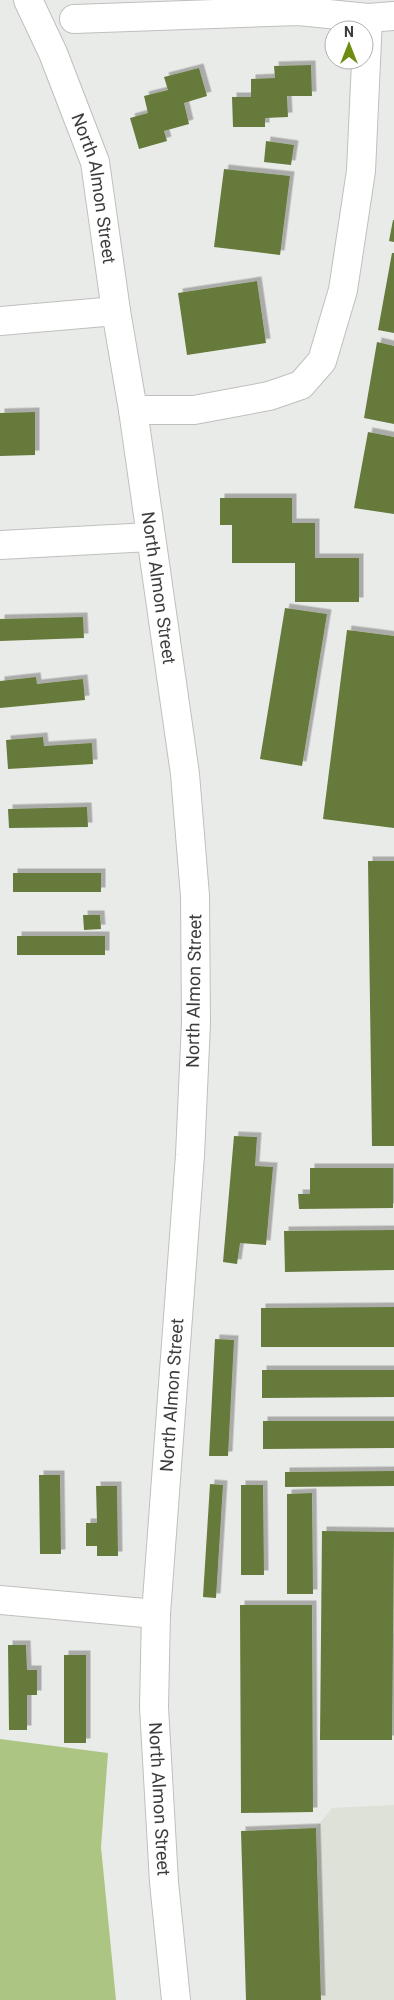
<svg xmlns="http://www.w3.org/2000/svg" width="394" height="2000" font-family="Roboto,sans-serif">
  <defs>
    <filter id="shadow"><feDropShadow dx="4.5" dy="-4.5" stdDeviation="0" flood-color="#0004"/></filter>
  </defs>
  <rect width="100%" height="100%" fill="#e9ebe8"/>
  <path fill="#dde1d7" d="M394,1805V2000H321L316,1828L332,1808Z"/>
  <path fill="#adc582" d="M0,1739L108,1753L101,1847L116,2000H0Z"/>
  <path fill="#657a3b" filter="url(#shadow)" d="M311,65L312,96H287L288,117L265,118V127H233L232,97H251V79L275,78L274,66Z
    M199,68L207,96L184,103L189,124L164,131L167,141L139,149L130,118L148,113L144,96L168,90L164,77Z
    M266,141L294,145L291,165L264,162Z
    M224,169L290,176L280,255L214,247Z
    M393,220H394V242L389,241Z
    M392,253H394V333L378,330Z
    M257,281L266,343L187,355L178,293Z
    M377,342L394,346V424L364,418Z
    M35,412V455L0,456V413Z
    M368,432L394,437V514L354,508Z
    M220,498H292V523H315V558H359V602H295V563H232V525H220Z
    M285,608L327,614L302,766L260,759Z
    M83,617L84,638L0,641V619Z
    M347,630L394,636V828L323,819Z
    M36,677L37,684L83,679L85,700L0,708V681Z
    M43,737L44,746L92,743L93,764L8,769L6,740Z
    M87,807L88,827L9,828L8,809Z
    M368,861H394V1146H372Z
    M13,873H101V892H13Z
    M83,915H100L101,929L84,930Z
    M17,936H105V955H17Z
    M234,1136L257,1137L255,1166L273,1167L266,1245L240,1243L237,1264L223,1262Z
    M310,1168H393V1208L299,1209L298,1194H310Z
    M394,1230V1270L285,1272L284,1231Z
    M394,1307V1347H261V1308Z
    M215,1339L234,1340L228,1456H209Z
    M262,1370H394V1397L262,1398Z
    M263,1421H394V1448L263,1449Z
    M394,1471V1486L285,1487V1472Z
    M39,1475H60L61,1554H40Z
    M210,1484L223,1485L216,1598L203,1597Z
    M241,1485H263L264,1575H241Z
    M96,1486H117L118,1556H97V1546H86V1523H97Z
    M312,1493L313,1594H287V1494Z
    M322,1531L394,1532L392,1740H320Z
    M240,1605H312L313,1812L241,1813Z
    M8,1645H26L27,1670H37V1695H27V1730H9Z
    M64,1655H86V1743H64Z
    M316,1828L321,2000H246L241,1831Z"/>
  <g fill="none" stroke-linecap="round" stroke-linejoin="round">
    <defs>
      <g id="minor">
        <path id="s1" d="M28,0L53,53L95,162L116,311L133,410L185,774L195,896L196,1023L190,1155L156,1614L154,1707L164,1882L176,2000"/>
        <path d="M74,19L299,11L368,18L394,16"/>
        <path d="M0,321L116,311"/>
        <path d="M133,410H194L269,396L301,385L322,361L343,290L361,171L368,18"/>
        <path d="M0,545L150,537"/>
        <path d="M0,1600L156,1614"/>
      </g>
    </defs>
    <use href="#minor" stroke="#bfc0bd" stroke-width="30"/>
    <use href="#minor" stroke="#fff" stroke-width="28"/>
  </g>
  <g text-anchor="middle" stroke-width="5" stroke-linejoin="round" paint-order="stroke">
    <g font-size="18" fill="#3c3d3b" stroke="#fff">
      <text dy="6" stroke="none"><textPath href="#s1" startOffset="201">North Almon Street</textPath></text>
      <text dy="6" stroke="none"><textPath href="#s1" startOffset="606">North Almon Street</textPath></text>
      <text transform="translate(194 991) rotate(-89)" y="6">North Almon Street</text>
      <text transform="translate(172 1395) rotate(-86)" y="6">North Almon Street</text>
      <text dy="6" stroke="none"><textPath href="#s1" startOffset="1821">North Almon Street</textPath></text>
    </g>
  </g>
  <g transform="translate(349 45)"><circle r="24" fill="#ffffff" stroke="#b1b1b1"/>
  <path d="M0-4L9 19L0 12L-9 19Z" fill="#6c8d11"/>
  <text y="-8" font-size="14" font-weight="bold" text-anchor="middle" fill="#3c3d3b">N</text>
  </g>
</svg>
